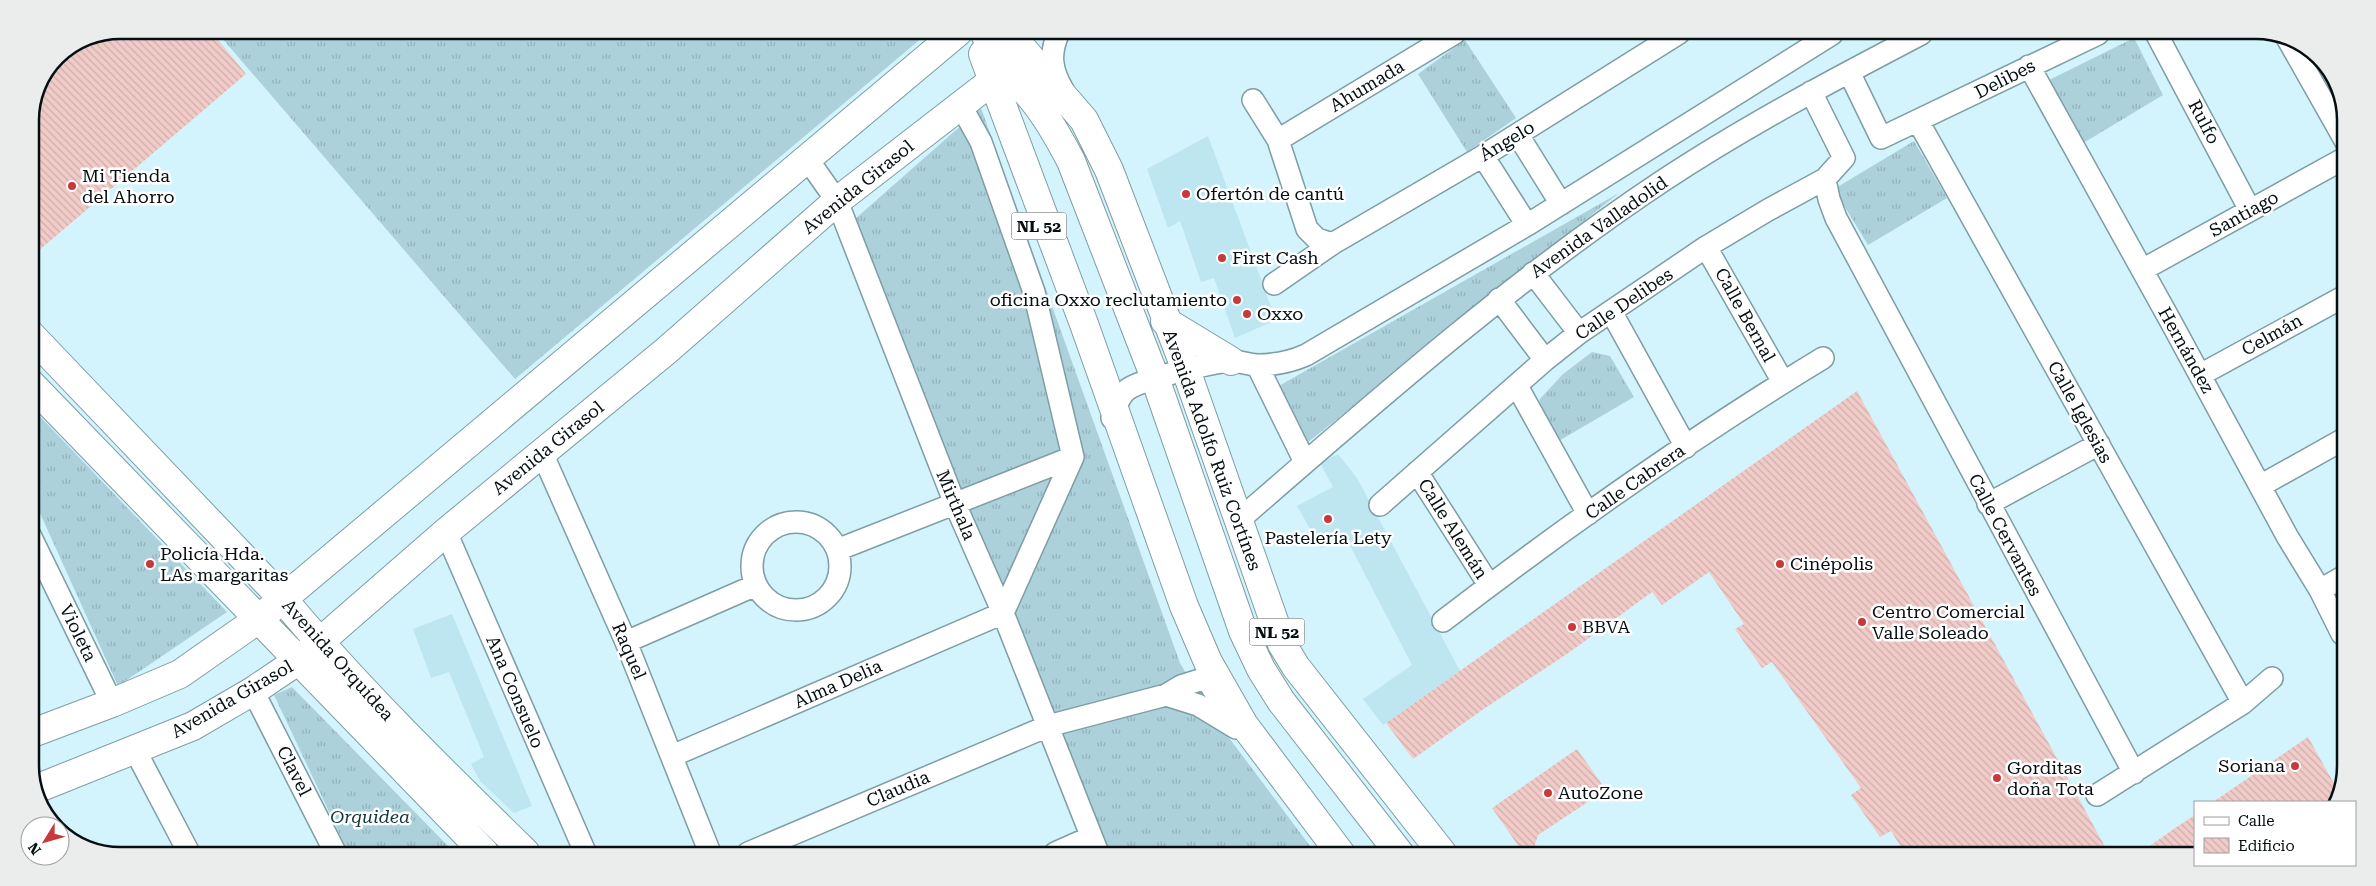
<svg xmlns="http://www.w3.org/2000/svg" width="2376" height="886" font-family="'Roboto Serif',serif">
  <defs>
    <pattern id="grass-tufts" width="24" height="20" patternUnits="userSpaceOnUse" patternTransform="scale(1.25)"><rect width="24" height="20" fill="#acd1db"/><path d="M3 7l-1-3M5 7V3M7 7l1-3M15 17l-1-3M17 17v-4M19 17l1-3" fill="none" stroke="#92b2bb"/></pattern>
    <pattern id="building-back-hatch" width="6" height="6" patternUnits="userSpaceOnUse" patternTransform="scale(1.25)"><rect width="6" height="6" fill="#f1cbc8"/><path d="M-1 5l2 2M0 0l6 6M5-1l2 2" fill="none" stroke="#cdadab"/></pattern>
  </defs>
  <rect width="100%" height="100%" fill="#d3f4fc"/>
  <path fill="#bde6f0" d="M1208,136L1276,320L1235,338L1214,278L1201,282L1180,221L1168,228L1147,169Z
    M1338,454L1357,478L1460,671L1383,725L1363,699L1412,665L1345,536L1321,548L1297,506L1333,487L1320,463Z
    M452,614L532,806L514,813L480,781L471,764L484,757L449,672L431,678L413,629Z"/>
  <path fill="url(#grass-tufts)" d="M215,30L929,32L515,379Z
    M2134,38L2163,95L2080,145L2045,82Z
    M1465,40L1516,118L1467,152L1418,74Z
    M981,108L1180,663L1206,707L1316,854L1104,853L855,219Z
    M1914,141L1947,198L1868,245L1834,189Z
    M1619,193L1302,447L1277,387Z
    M1592,352L1610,356L1634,397L1557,442L1539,400L1563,374Z
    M30,406L227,612L118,686L30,491Z
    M292,687L454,852H348L274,695Z"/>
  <path fill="url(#building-back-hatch)" d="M120,30H210L246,74L30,258V114L56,56L86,37Z
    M1857,391L2110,856L1906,855L1891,831L1880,837L1851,795L1861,788L1772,662L1762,668L1735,629L1744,624L1709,572L1662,605L1652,592L1567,654L1485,708L1413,759L1386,723Z
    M2308,737L2341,796L2336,802H2213Z
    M1577,749L1606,790L1538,835L1532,854H1524L1492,808Z
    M2195,815V856H2136L2175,828Z"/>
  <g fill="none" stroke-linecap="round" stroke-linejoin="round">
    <defs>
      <path id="street" d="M1059,32C1049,54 1051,69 1063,90
        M2157,35L2250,210
        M2286,36L2346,142
        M2029,66L2171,322L2287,536L2320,590L2342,634
        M1849,72L1881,138L2098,34
        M1253,100L1278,140L1307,229L1317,239L1332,244
        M1918,121L2243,703
        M1518,135L1561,204
        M1278,140L1455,33
        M1483,156L1527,225
        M808,160L837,201L955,504L1003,613L1098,853
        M1825,179L1829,199L1836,218L2134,773
        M1706,247L1783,382
        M2142,270L2345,158
        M1533,273L1579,333
        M1274,284L1332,244L1483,156L1679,33
        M1499,299L1545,360
        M1612,313L1686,447
        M1257,365L1305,462
        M2200,375L2345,296
        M1517,386L1588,514
        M1112,418C1116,408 1118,396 1128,389C1143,379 1213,362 1231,361C1240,361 1249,365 1258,365C1274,365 1290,362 1306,355L1527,225L1832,34
        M542,453L626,642L710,853
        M1417,472L1489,585
        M2260,486L2344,439
        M1988,504L2099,444
        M1380,505L1545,360L1579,333L1706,247L1768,210L1825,179L1844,158L1811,92
        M1239,520C1375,402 1511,282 1661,182C1744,127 1833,80 1921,34
        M752 566a44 44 0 1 1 88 0a44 44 0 1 1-88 0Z
        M446,532L585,852
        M30,535L112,703
        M837,550L1073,457
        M2320,590L2343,577
        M1443,621C1564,528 1691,438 1823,358
        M626,642L756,585
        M253,691L335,852
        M1166,695L1181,686L1206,678L1216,694
        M135,750L188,851
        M672,756L1003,613L1073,457L1034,292L981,142L960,104
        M2097,795L2243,703L2272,678
        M748,853L1048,726L1166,695L1198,705L1236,728
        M1055,853L1091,837"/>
      <path id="secondary" d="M30,334L282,598C357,688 441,770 525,852
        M30,383L484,852
        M30,734L112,703L180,674L260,618L958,32
        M36,789L193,726L253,691L299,660L446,532L666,351L837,201L987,85L1010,65"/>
      <path id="primary" d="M984,32C998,59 1018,81 1037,105C1050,122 1061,142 1071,161L1155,378L1243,631L1261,669L1281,701L1400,854
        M1008,32L1084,120L1109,170L1186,370L1282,644L1296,667L1443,854
        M983,54L1084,324L1184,606L1208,662L1244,725L1341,854
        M1165,321L1231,361"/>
    </defs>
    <use href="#street" stroke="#7e9da4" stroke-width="24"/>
    <use href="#secondary" stroke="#7e9da4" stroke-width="30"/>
    <use href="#primary" stroke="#7e9da4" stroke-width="30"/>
    <use href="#street" stroke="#fff" stroke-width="21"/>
    <use href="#secondary" stroke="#fff" stroke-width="28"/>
    <use href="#primary" stroke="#fff" stroke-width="28"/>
  </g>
  <g fill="#c8393c" stroke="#fff" stroke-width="2">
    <circle cx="72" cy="186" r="5"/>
    <circle cx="1186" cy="194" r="5"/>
    <circle cx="1222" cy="258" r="5"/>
    <circle cx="1237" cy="300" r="5"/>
    <circle cx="1247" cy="314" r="5"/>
    <circle cx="1328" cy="519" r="5"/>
    <circle cx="150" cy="564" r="5"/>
    <circle cx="1780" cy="564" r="5"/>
    <circle cx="1862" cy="622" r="5"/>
    <circle cx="1572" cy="627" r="5"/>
    <circle cx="2295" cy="766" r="5"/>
    <circle cx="1997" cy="778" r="5"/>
    <circle cx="1548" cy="793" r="5"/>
  </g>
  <g text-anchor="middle" stroke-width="5" stroke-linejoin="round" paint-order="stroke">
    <g fill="#fff" stroke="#505759" stroke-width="1">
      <rect x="1011.5" y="212.5" width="55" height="27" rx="4"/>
      <rect x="1249.5" y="618.5" width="55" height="27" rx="4"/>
    </g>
    <g font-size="16" font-weight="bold" fill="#050f12">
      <text x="1039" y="232">NL 52</text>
      <text x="1277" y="638">NL 52</text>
    </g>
    <g font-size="18" fill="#050f12" stroke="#fff">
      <text transform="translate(2005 79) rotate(-27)" y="6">Delibes</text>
      <text transform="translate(1367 86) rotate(-31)" y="6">Ahumada</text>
      <text transform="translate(2204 122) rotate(62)" y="6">Rulfo</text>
      <text transform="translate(1507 141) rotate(-31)" y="6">Ángelo</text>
      <text transform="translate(858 187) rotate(-39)" y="6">Avenida Girasol</text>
      <text transform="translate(2244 214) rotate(-29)" y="6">Santiago</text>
      <text transform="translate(1599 227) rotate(-35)" y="6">Avenida Valladolid</text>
      <text transform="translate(1624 304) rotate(-34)" y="6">Calle Delibes</text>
      <text transform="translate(1745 315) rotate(61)" y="6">Calle Bernal</text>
      <text transform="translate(2272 335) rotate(-29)" y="6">Celmán</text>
      <text transform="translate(2186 350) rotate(61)" y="6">Hernández</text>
      <text transform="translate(2080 412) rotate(61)" y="6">Calle Iglesias</text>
      <text transform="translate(548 448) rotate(-39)" y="6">Avenida Girasol</text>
      <text transform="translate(1212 450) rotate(70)" y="6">Avenida Adolfo Ruiz Cortínes</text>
      <text transform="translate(1635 482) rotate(-35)" y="6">Calle Cabrera</text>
      <text transform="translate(956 505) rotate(67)" y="6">Mirthala</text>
      <text transform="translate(1453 529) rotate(58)" y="6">Calle Alemán</text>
      <text transform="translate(2005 535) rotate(62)" y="6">Calle Cervantes</text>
      <text transform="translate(78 633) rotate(64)" y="6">Violeta</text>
      <text transform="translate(629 651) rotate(67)" y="6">Raquel</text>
      <text transform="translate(338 660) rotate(48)" y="6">Avenida Orquídea</text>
      <text transform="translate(838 684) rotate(-24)" y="6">Alma Delia</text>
      <text transform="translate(515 692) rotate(67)" y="6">Ana Consuelo</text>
      <text transform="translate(232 699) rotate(-30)" y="6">Avenida Girasol</text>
      <text transform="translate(294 771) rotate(63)" y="6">Clavel</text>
      <text transform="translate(898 789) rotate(-23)" y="6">Claudia</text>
    </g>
    <g font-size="18" fill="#050f12" stroke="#fff" text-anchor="start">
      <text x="82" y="182">Mi Tienda<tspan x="82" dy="21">del Ahorro</tspan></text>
      <text x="1196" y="200">Ofertón de cantú</text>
      <text x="1232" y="264">First Cash</text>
      <text x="1227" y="306" text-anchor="end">oficina Oxxo reclutamiento</text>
      <text x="1257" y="320">Oxxo</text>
      <text x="1328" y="544" text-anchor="middle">Pastelería Lety</text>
      <text x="160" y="560">Policía Hda.<tspan x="160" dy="21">LAs margaritas</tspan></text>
      <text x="1790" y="570">Cinépolis</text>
      <text x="1872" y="618">Centro Comercial<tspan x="1872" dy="21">Valle Soleado</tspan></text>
      <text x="1582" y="633">BBVA</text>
      <text x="2285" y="772" text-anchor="end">Soriana</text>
      <text x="2007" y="774">Gorditas<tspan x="2007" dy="21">doña Tota</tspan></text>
      <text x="1558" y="799">AutoZone</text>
    </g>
    <g font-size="18" font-style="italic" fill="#11363e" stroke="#fff">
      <text x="370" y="823">Orquidea</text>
    </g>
  </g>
  <path d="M0 0H2376V886H0ZM120 39H2256A81 81 0 0 1 2337 120V766A81 81 0 0 1 2256 847H120A81 81 0 0 1 39 766V120A81 81 0 0 1 120 39Z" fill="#ebecec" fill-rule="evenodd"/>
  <path fill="none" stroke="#050f12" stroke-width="2.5" d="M120 39H2256A81 81 0 0 1 2337 120V766A81 81 0 0 1 2256 847H120A81 81 0 0 1 39 766V120A81 81 0 0 1 120 39Z"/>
  <rect x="2194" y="801" width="162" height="65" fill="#ffffff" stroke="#9b9fa0"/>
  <rect x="2204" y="817" width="25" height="8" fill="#ffffff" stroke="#9b9fa0"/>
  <text x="2238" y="826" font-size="15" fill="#050f12">Calle</text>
  <rect x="2204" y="838" width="25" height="15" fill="url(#building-back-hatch)" stroke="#9b9fa0"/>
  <text x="2238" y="851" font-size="15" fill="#050f12">Edificio</text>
  <g transform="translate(45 841) rotate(233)"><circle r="24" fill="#ffffff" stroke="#9b9fa0"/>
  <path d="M0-4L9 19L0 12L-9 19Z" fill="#c8393c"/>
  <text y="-8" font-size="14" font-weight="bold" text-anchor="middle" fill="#050f12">N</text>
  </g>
</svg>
